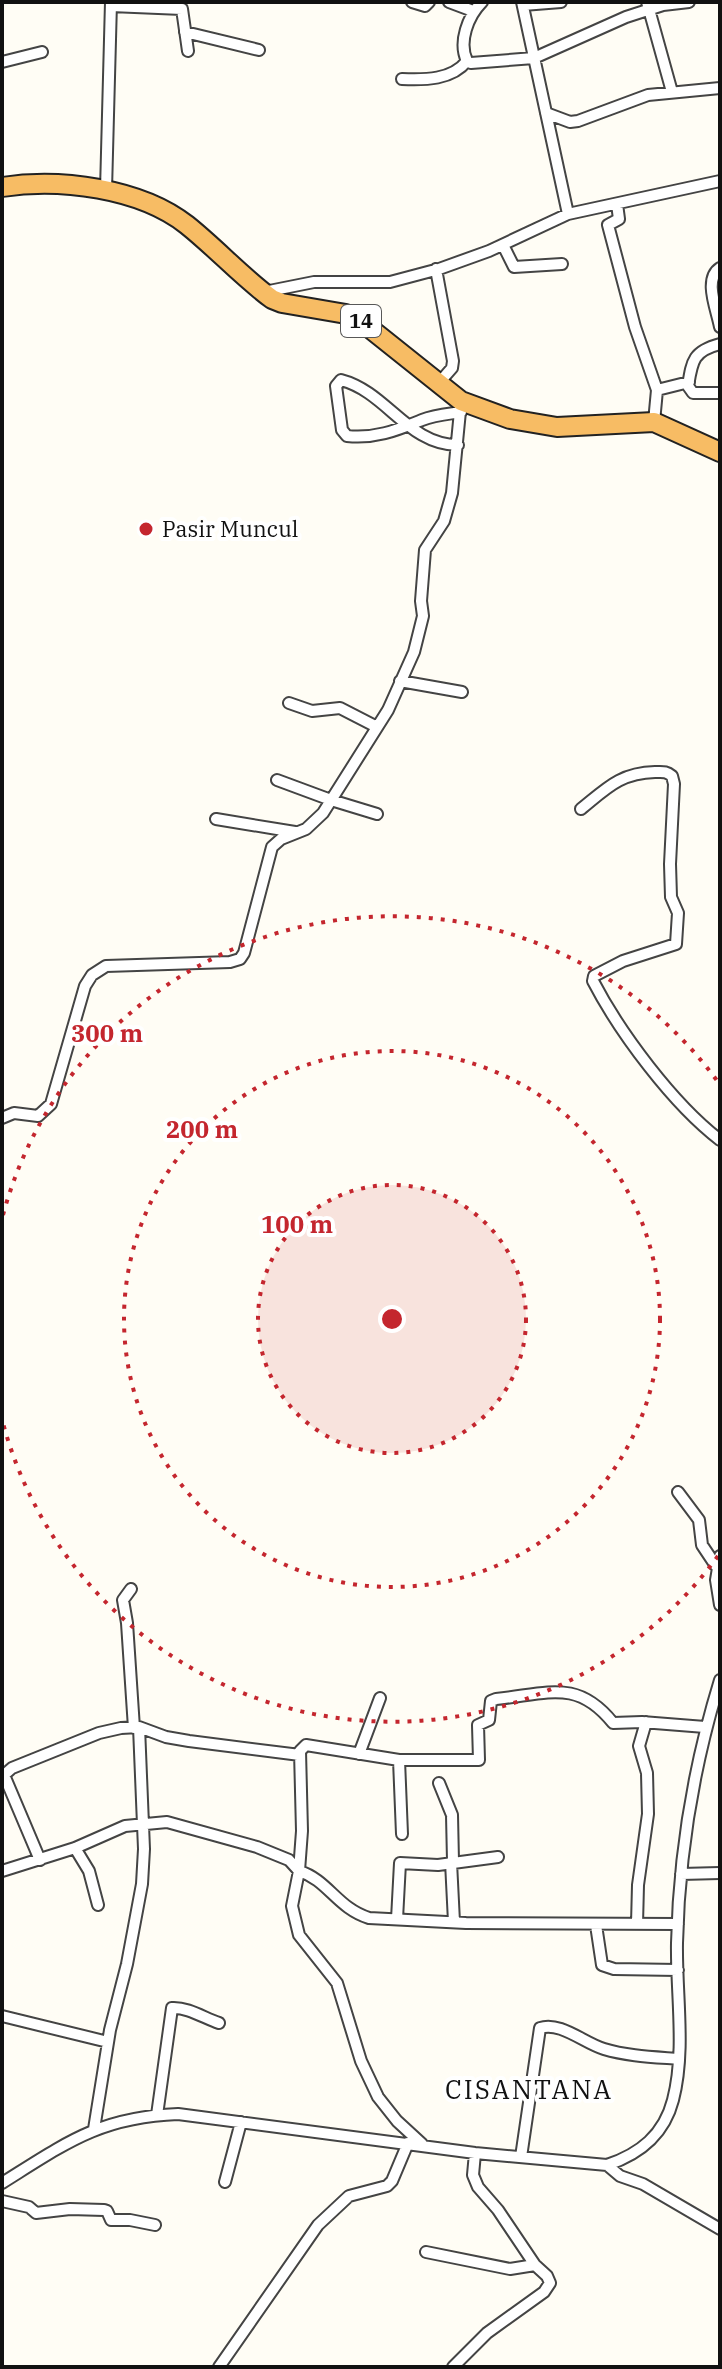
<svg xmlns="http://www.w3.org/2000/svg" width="722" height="2369" font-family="'IBM Plex Serif',serif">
  <rect width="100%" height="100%" fill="#fffdf5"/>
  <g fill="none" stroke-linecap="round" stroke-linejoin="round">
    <defs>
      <path id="minor" d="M412,2L425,6L429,2
        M449,2L473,11
        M482,2C468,16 458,42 467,61L471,63L534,58L626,17L663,5L689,2
        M522,2L568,214L720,181
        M647,2L672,92
        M523,5L561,2
        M111,6L182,9L188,51
        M185,32L259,50
        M2,62L42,52
        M402,79C425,80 452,80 467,61
        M546,113L570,122L578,121L648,95L720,88
        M106,190L111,2
        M617,204L619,219L608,225L635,327L657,390
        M503,245L514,267L562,264
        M720,268C703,279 717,310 720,327
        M436,269L453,361L452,368L438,384
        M264,292L314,282H390L439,269L489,251L568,214
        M720,344C693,351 692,361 688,386L693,393H720
        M654,422L657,390L689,382
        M458,445C408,445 387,392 341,380L336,386L342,430L347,436C376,439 397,430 422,420C434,415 448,414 461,412
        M400,681L462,692
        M289,703L312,711L340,708L377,727
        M277,780L331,800L377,814
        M581,809C607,788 620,773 655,772C663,772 666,771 672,776L674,784L670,864L671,897L678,913L676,944L623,961L594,976L593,981C620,1033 673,1104 720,1140
        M216,819L295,832
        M2,1118L14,1113L38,1116L51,1104L85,986L92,975L106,966L230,962L240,959L244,953L272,847L281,839L306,829L323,813L388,710L414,652L423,616L421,601L425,550L444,521L452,493L461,401
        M678,1492L699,1520L702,1545L716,1566
        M720,1556L716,1580L720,1605
        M131,1589L123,1600L127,1623L134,1728
        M359,1754L380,1698
        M399,1760L306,1745L300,1751L302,1831L299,1871C328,1880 337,1908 369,1918L466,1923L678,1924
        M439,1783L452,1815L453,1861
        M402,1834L399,1760H479L478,1725L489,1720L491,1701L496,1699C547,1694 577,1678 613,1723L642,1722L705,1727
        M75,1848L89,1871L98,1905
        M40,1860L4,1775L12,1768L99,1733L121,1728L139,1727L166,1737L189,1741L300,1755
        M451,1862L454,1922
        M2,1871L75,1848L125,1826L167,1822L257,1847L289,1860L299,1871L292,1906L299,1935L337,1983L361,2061L378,2097L397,2121L422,2144
        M681,1874L720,1873
        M397,1919L400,1863L438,1865L498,1857
        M637,1924L638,1885L648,1814L647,1773L639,1746L646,1722
        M596,1925L602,1965L614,1969L678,1970
        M2,2016L108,2042
        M157,2115L172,2008C188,2007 204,2018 219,2023
        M94,2129L110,2030L127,1964L142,1884L144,1849L139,1727
        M521,2157L540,2028C560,2021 584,2043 604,2049C627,2056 654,2057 679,2059
        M607,2165L620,2176L643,2184L720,2229
        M225,2182L241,2122
        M2,2183C66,2143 100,2117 178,2114L475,2153L607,2165C640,2154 664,2135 673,2100C686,2050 676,1994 677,1943C679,1851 693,1768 720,1680
        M2,2201L29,2207L36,2213L70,2209L104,2210L107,2211L111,2220H130L155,2225
        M426,2252L510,2269L535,2265
        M219,2367L318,2225L349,2196L387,2186L392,2181L408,2143
        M453,2367L487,2333L544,2292L550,2283L547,2276L535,2265L498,2210L478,2187L473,2175L475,2153"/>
      <path id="trunk" d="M2,187C60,178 140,188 187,225C217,249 242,277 272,299L282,303L346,314L362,322L461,401L510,419L557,427L654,422L720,452"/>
    </defs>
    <use href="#minor" stroke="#444" stroke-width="14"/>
    <use href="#trunk" stroke="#222" stroke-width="22"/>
    <use href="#minor" stroke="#fff" stroke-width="10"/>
    <use href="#trunk" stroke="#f7bc64" stroke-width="18"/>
  </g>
  <circle cx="392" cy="1319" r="134" fill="#c4262e" fill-opacity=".12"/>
  <g fill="none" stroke="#c4262e" stroke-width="4" stroke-dasharray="4 8">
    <circle cx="392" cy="1319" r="134"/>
    <circle cx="392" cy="1319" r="268"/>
    <path d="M718 1556A403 403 0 0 1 3 1423M3 1215A403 403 0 0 1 718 1082"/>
  </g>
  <circle fill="#c4262e" stroke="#fff" stroke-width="3" cx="146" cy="529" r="8"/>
  <g text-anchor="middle" stroke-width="8" stroke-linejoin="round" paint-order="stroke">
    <rect fill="#fff" stroke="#585858" stroke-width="2" x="341" y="305" width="40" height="32" rx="6"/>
    <g font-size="20" font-weight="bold" fill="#111">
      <text x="361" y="328">14</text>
    </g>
    <g font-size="22" fill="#111" stroke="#fff" text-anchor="start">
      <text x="162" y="537">Pasir Muncul</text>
    </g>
    <g font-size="26" letter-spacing="2" fill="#111" stroke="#fff">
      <text x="529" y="2099">CISANTANA</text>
    </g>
  </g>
  <circle cx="392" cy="1319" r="12" fill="#c4262e" stroke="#fff" stroke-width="4"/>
  <g font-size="24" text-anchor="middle" font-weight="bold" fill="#c4262e" stroke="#fff" stroke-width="8" stroke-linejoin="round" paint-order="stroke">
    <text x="107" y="1042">300 m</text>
    <text x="202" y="1138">200 m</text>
    <text x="297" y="1233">100 m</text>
  </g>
  <rect width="722" height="2369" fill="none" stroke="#111111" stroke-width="8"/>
</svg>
